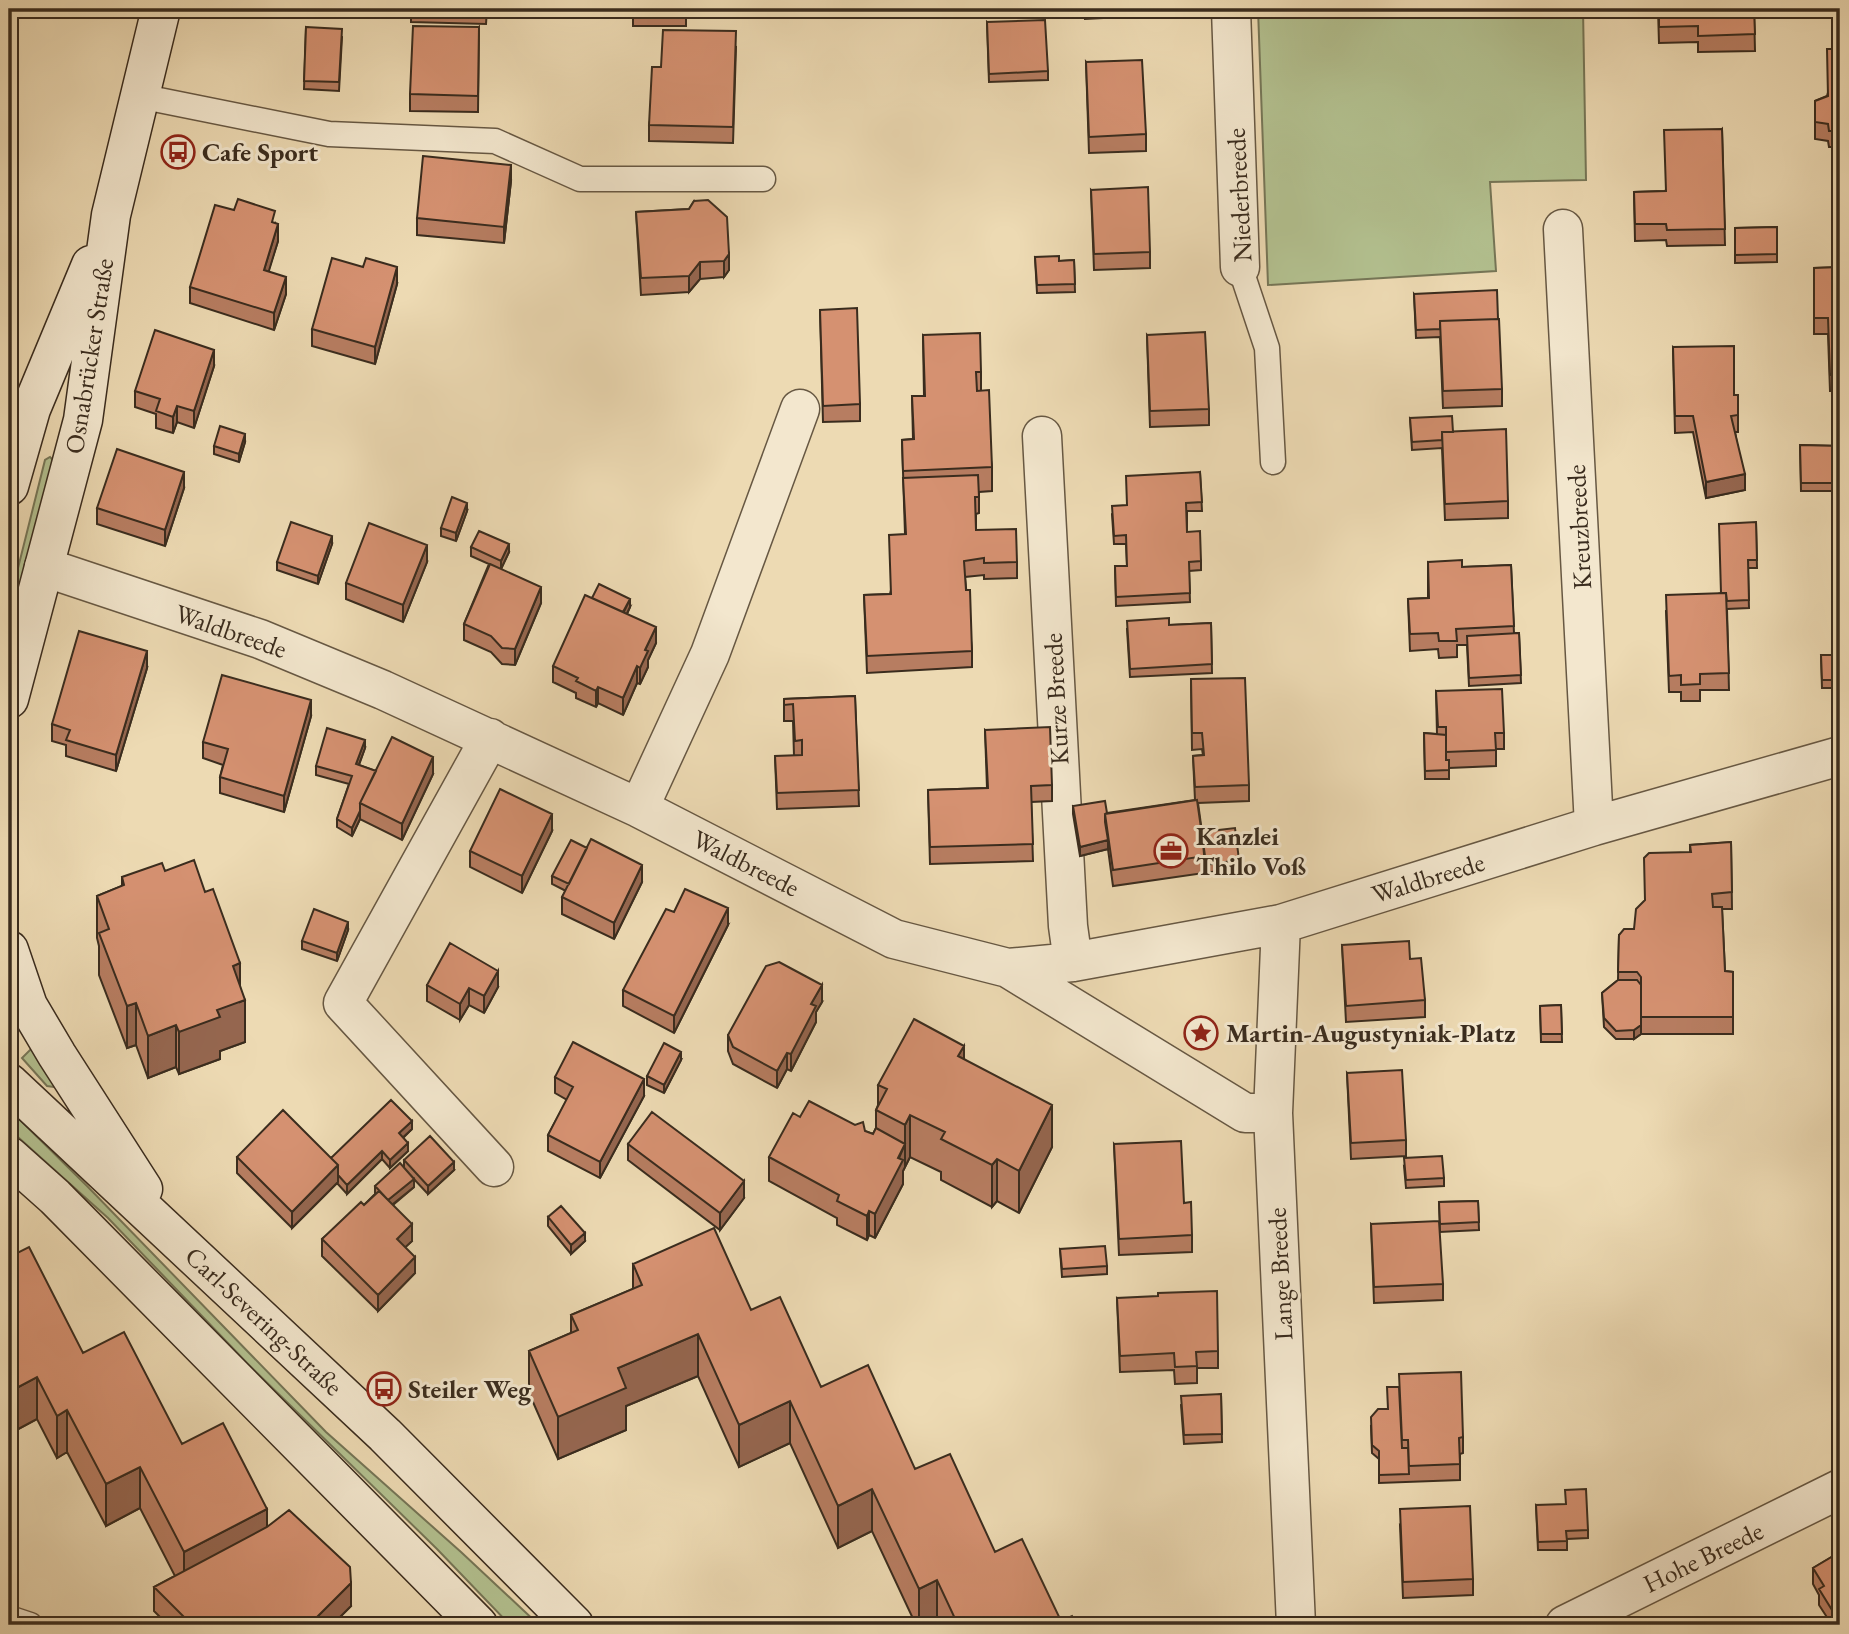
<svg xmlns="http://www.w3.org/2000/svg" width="1849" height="1634" font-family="'EB Garamond',serif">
  <rect width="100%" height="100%" fill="#eddab3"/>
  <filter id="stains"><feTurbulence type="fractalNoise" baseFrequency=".00286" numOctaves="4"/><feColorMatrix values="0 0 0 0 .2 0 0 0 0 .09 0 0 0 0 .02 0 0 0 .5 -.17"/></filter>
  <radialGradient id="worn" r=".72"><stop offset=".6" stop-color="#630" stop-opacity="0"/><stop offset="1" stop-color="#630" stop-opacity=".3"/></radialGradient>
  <path fill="#b3c190" stroke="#767657" stroke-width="2" d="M1258,9H1583L1586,180L1490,182L1496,271L1268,285Z
    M50,457L53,460L9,645V604L45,460Z
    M32,1048L56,1086L54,1087L47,1086L22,1058Z
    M9,1109L87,1186L326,1432L461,1552L539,1625H510L437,1549L247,1363L108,1218L9,1129Z"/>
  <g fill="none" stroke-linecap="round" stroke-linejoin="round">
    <defs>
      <path id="lane" d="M139,96L329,134L495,141L580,179H763
        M1240,267L1267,348L1273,462
        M9,1618L30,1625"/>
      <path id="street" d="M1231,9L1240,267
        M1563,229L1594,826
        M1042,436L1068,926L1073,962
        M44,567L260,639L383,690L639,808L894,939L1008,968L1245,1113H1273
        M490,738L343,1003L494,1167
        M639,808L710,654L800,409
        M1281,924L1273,1113L1296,1625
        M1008,968L1073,962L1281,924L1594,826L1840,756
        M1565,1625L1840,1489"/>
      <path id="secondary" d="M9,486L31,409L91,265
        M9,699L83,420L111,215L161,9
        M9,950L28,1006L57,1055L143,1189
        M9,1083L385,1435L574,1625
        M9,1156L55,1197L478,1625"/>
    </defs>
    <use href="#lane" stroke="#675843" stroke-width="27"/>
    <use href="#street" stroke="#675843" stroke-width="41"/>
    <use href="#secondary" stroke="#3a2c1e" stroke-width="41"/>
    <use href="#lane" stroke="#f3e7ce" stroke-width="24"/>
    <use href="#street" stroke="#f3e7ce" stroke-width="38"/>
    <use href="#secondary" stroke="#f3e7ce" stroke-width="38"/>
  </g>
  <path fill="#b77d61" stroke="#3a2c1e" stroke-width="2" d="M487,9L486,24L411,22V14Z
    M633,9H686V26H633Z
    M1039,9H1142V16L1085,19V15L1040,17Z
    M1658,9H1754L1755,51L1698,52V42L1659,43Z
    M987,22L1048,71V80L989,82Z
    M306,27L342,37L339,91L304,89Z
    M479,27L478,112L410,111V94Z
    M736,47L733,143L649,141V125L661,67Z
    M1840,49V147H1829L1828,141L1815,139V101L1827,96Z
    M1086,62L1146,134V151L1089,153Z
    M1722,129L1725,245L1667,246L1666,240L1635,241L1634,192L1665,191Z
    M511,181L504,243L417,235V218Z
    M1091,190L1150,252V268L1094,270Z
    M694,201L729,270L724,277L700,279L689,292L641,295L636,212L689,209Z
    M275,223L278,241L268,272L286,294L274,330L190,303V287Z
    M1777,227V262L1735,263V228Z
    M1035,257L1059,261L1074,260L1075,292L1037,293Z
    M1840,267V445H1837L1836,391H1830L1828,334H1814V268Z
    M397,284L375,364L312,346V329Z
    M1414,294L1502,389V406L1443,408L1440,337L1416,338Z
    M820,310L860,404V421L823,422Z
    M923,335L981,372V391L992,467V491L979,492V513L976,514V530L1017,562V578L984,579V575L965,577L972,651V667L867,673L864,595L890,594L905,534L902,440L913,439L912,396H924Z
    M1147,335L1209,409V425L1150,427Z
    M1673,347L1734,395H1738V432H1735L1745,490L1706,498L1693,432L1675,433Z
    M214,366L194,428L177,422L173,433L156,428V414L135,407V391Z
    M1410,418L1453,432L1508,501V518L1445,520L1442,448L1412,450Z
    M245,442L239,462L214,454V446Z
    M1800,445L1840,446V491H1801Z
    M1200,472L1202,511H1187V532L1201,561V570L1189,571L1190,602L1116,606L1115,566H1127L1126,544H1114L1112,514L1127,506Z
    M184,488L165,546L97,524V508Z
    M467,511L456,541L441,536V528Z
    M1756,522L1757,568H1748L1749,608L1727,609L1729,690H1700V701H1681V692H1669L1666,611L1721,593Z
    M332,544L318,584L277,570V562Z
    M471,547L509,552L501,569L541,603L515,665L502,664L491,652L464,640V624L489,564L471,556Z
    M427,562L403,622L346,599V583Z
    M1428,562L1462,567L1511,565L1514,633H1519L1521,683L1469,686L1467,645H1457V657L1439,658L1438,649L1410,651L1408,599L1428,598Z
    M630,607L627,614L656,643L648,660V667L640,684L637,683L623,715L598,703L596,707L576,698V693L553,682V666Z
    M1211,623L1212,673L1130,677L1127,629L1169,625Z
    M1821,655H1840V688H1822Z
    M147,668L116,771L66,756V745L52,741V724Z
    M1191,679L1249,785V801L1198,803L1202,832L1239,860V868L1113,886L1108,849L1080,856L1073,814V806L1107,813L1195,800L1193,756L1203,755L1202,749L1192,750Z
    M1436,691L1504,733V749H1496V766L1449,768V779H1425L1424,733L1437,734Z
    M855,696L859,806L777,809L775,756H794L793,721H784V699Z
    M311,716L284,812L220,793V777L223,765L203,758V742Z
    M985,730L1052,785V801L1031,802L1033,861L930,864L928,790L987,788Z
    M365,748L359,765L376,771L433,774L402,840L360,819L352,836L337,827V819L349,784L316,775V766Z
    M552,831L522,893L470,867V851Z
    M1731,842L1732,909H1722L1725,971L1733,972V1034H1641L1634,1039H1616L1604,1027L1602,993L1618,980L1619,935L1634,929L1690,852V845Z
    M587,848L642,882L614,939L562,914V897L566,891L552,884V876Z
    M165,871L240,986L245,1042L220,1051V1059L179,1074L176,1067L148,1078L136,1045L127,1048L99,975V946L97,938V896L122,886V877Z
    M728,925L674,1033L623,1006V990Z
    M348,930L337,961L302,949V941Z
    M1342,945L1410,959L1425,1000V1017L1346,1022Z
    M427,985L498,987L484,1013L469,1005L460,1020L427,1001Z
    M822,1002L816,1012V1022L791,1071L787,1069L777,1088L733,1064L728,1051V1035Z
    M1561,1005L1562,1042H1541L1540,1006Z
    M964,1059L1052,1147L1019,1213L997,1201L992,1207L941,1180V1172L910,1157L903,1171V1184L875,1238L869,1235L867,1240L837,1225V1218L769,1181V1157L800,1117L865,1131L873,1134L876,1128V1110L878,1105V1085Z
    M681,1060L664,1093L647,1085V1076Z
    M1347,1073L1406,1140V1156L1351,1159Z
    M555,1077L644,1096L600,1178L548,1151V1135L567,1100L555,1093Z
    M412,1129L403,1138L408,1151L390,1168L382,1159L347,1194L337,1183L292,1228L237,1173V1157L331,1158Z
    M628,1144L744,1198L720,1230L628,1160Z
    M1114,1144L1192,1235V1252L1119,1255Z
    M404,1160L454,1170L428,1194L412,1177L414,1187L393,1205L412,1241L405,1247L415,1273L378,1311L322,1256V1239L364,1205L375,1194V1186L404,1168Z
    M1404,1166L1444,1178V1186L1406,1188Z
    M1478,1201L1479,1230L1440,1232L1439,1202Z
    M548,1217L585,1241L571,1254L548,1226Z
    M1371,1224L1443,1284V1300L1374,1303Z
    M1060,1249L1107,1266V1274L1062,1277Z
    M9,1257L83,1353L182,1444L351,1606L332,1625H168L154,1611V1587L175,1576L140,1508L106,1526L67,1452L57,1458L37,1419L9,1434Z
    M633,1264L751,1310L821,1387L915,1469L1061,1621L1076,1625H938L937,1622L930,1625H916L872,1531L838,1548L790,1443L739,1467L698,1376L626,1406V1430L558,1459L529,1393V1351L571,1333V1315L633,1289Z
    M1117,1298L1218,1351V1368H1197V1383L1175,1384L1174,1370L1120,1372Z
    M1221,1394L1222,1442L1184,1444L1181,1405Z
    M1371,1426L1463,1437V1453L1460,1454V1480L1379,1483V1459L1372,1453Z
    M1536,1505L1588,1530V1538L1567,1539V1550H1538Z
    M1400,1525L1473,1579V1595L1403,1598Z
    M1840,1552V1625L1837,1624L1832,1625L1819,1605V1595L1813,1584V1568Z"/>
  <path fill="#95664f" stroke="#3a2c1e" stroke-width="2" d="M511,165V181L504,243V227Z
    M278,224V241L264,287V270Z
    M729,254V270L724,277V261Z
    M700,262V279L689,292V276Z
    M397,267V284L375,364V347Z
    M286,277V294L274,330V313Z
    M214,350V366L194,428V411Z
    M177,406V422L173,433V417Z
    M245,434V442L239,462V454Z
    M184,472V488L165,546V530Z
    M1745,474V490L1706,498V482Z
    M467,503V511L456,541V533Z
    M332,536V544L318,584V576Z
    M509,544V552L501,569V561Z
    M427,545V562L403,622V605Z
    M541,587V603L515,665V649Z
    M630,599V607L620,628V620Z
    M656,627V643L648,660V667L640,684V668L645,650Z
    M147,651V668L116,771V755Z
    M637,666V683L623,715V698Z
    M598,687V703L596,707V691Z
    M311,700V716L284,812V796Z
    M365,740V748L356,772V764Z
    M433,757V774L402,840V824Z
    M360,811V819L352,836V828Z
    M552,814V831L522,893V876Z
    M1108,840V849L1080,856V847Z
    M642,865V882L614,939V923Z
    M728,908V925L674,1033V1016Z
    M348,922V930L337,961V953Z
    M240,963V1002L245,1000V1042L220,1051V1059L179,1074V1032L217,1010L233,966Z
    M498,971V987L484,1013V996Z
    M822,985V1002L816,1012V1022L791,1071V1054L811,1004Z
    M469,988V1005L460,1020V1004Z
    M136,1003V1045L127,1048V1006Z
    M176,1025V1067L148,1078V1036Z
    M1641,1025V1034L1634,1039V1030Z
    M964,1046V1088L958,1056Z
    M681,1052V1060L664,1093V1085Z
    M787,1053V1069L777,1088V1071Z
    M644,1079V1096L600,1178V1162Z
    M1052,1105V1147L1019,1213V1171Z
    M910,1115V1157L905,1167V1125Z
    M412,1121V1129L399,1141V1133Z
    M408,1143V1151L390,1168V1160Z
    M905,1144V1167L903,1171V1184L875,1238V1214Z
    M382,1151V1159L347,1194V1185Z
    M997,1159V1201L992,1207V1165Z
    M454,1162V1170L428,1194V1186Z
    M338,1165V1182L292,1228V1212Z
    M414,1179V1187L388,1208V1200Z
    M744,1181V1198L720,1230V1213Z
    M869,1211V1235L867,1240V1216Z
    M412,1224V1241L397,1255V1239Z
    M585,1233V1241L571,1254V1245Z
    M415,1257V1273L378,1311V1295Z
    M698,1334V1376L626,1406V1430L558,1459V1417L618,1368Z
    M37,1377V1419L9,1434V1392Z
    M790,1401V1443L739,1467V1425Z
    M67,1410V1452L57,1458V1416Z
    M140,1467V1508L106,1526V1484Z
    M872,1489V1531L838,1548V1506Z
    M267,1509V1551L184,1594V1552Z
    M937,1580V1622L930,1625H919V1589Z
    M351,1583V1606L332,1625H309Z
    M1837,1608V1624L1832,1625V1610Z"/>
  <path fill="#d59171" stroke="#3a2c1e" stroke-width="2" d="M412,9H486V16L411,14Z
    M633,9H686V18H633Z
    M1659,9H1754L1755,34L1698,36V26L1659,27Z
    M1045,20L1048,71L989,74L987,22Z
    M413,26L479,27L478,96L410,94Z
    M306,27L342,29L339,82L304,81Z
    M663,30L736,31L733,127L649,125L652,67H661Z
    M1827,49H1840V131H1829L1828,124L1815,122V101L1828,96Z
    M1142,60L1146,134L1089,137L1086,62Z
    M1722,129L1725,229L1667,230L1666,224H1635L1634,192L1666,191L1664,130Z
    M423,156L511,165L504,227L417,218Z
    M1148,187L1150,252L1094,254L1091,190Z
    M238,199L275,211L272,222L278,224L264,270L286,277L274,313L190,287L215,205L234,210Z
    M708,200L727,217L729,254L724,261L700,262L689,276L641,278L636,212L689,209L694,201Z
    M1777,227V254L1735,255V228Z
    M1059,256V261L1074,260L1075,284L1037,285L1035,257Z
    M332,258L363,267L366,258L397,267L375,347L312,329Z
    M1840,267V429H1837L1836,374L1830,375L1828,318H1814V268Z
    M1497,290L1498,319L1440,321V329L1416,330L1414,294Z
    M857,308L860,404L823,406L820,310Z
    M1499,319L1502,389L1443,391L1440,321Z
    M155,330L214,350L194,411L177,406L173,417L156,411L160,399L135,391Z
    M1205,332L1209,409L1150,411L1147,335Z
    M980,333L981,372H976L977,391L989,390L992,467L903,471L902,440L914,439L912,396H925L923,335Z
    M1734,346V395H1738V415L1731,416L1745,474L1706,482L1693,416H1675L1673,347Z
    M1452,416L1453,432H1442V440L1412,442L1410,418Z
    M220,426L245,434L239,454L214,446Z
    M1506,429L1508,501L1445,504L1442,432Z
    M1800,445L1840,446V483H1801Z
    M117,449L184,472L165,530L97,508Z
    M1200,472L1202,502L1186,503L1187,532L1200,531L1201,561L1189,562L1190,593L1116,597L1115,566H1127L1126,535L1114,536L1112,506L1127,505L1126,476Z
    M978,475L979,497H975L976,530L1016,529L1017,562L984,563V558L964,561L966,590H970L972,651L867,656L864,595L891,594L889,535L906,534L903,478Z
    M452,497L467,503L456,533L441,528Z
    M291,522L332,536L318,576L277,562Z
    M1756,522L1757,560H1748L1749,600L1727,601L1726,593H1721L1719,524Z
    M369,523L427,545L403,605L346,583Z
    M479,531L509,544L501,561L471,547Z
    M1462,560V567L1511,565L1514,626L1456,629L1457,641H1439L1438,633L1410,634L1408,599L1429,598L1428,562Z
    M490,564L541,587L515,649L502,648L491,636L464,624Z
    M599,584L630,599L623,612L592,598Z
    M1726,593L1729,673L1700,674V684L1681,685V675L1669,676L1666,595Z
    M585,595L656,627L645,650L648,651L640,668L637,666L623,698L598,687L596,691L576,681L578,678L553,666Z
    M1169,618V625L1211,623L1212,664L1130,669L1127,621Z
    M79,631L147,651L116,755L66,740L70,730L52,724Z
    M1519,633L1521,675L1469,678L1467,636Z
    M1821,655H1840V680H1822Z
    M222,675L311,700L284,796L220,777L228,749L203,742Z
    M1245,678L1249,785L1195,787L1193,756L1204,755L1202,733H1192L1191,679Z
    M1502,689L1504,733H1495L1496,750L1446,752V727H1438L1436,691Z
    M855,696L859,790L777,793L775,756L802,755V740L795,741L793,704L784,705V699Z
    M1050,727L1052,785L1031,786L1033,844L930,847L928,790L988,788L985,730Z
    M327,728L365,740L356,764L376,771L360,803V811L352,828L337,819L352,776L316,766Z
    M1424,733L1446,735V760H1449V770L1425,771Z
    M392,737L433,757L402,824L360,803Z
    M500,789L552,814L522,876L470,851Z
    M1197,800L1205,856L1113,870L1105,814Z
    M1105,801L1107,813L1105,814V822L1108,840L1080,847L1073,806Z
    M1235,828L1239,860L1205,865L1202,832Z
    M591,839L642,865L614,923L562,897Z
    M571,840L587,848L569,884L552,876Z
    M1731,842L1732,892L1712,894L1713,907H1722L1725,971L1733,972V1017H1641V977L1637,972H1618L1619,935L1624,929H1634L1636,909L1645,900L1644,858L1649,853L1691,852L1690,845Z
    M194,860L205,892L213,889L240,963L233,966L245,1000L217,1010L220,1017L179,1032L176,1025L148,1036L136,1003L127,1006L99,933L109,929L97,896L124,885L122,877L162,863L165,871Z
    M685,889L728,908L674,1016L623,990L666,909L674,912Z
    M314,909L348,922L337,953L302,941Z
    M1409,941L1410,959L1421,958L1425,1000L1346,1006L1342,945Z
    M450,943L498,971L484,996L469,988L460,1004L427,985Z
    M779,962L822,985L811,1004L816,1006L791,1054L787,1053L777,1071L733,1047L728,1035L766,966Z
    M1618,980H1637L1641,985V1025L1634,1030L1616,1031L1604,1018L1602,993Z
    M1561,1005L1562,1034H1541L1540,1006Z
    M914,1019L964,1046L958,1056L1052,1105L1019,1171L997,1159L992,1165L941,1139L945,1132L910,1115L905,1125L876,1110L887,1089L878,1085Z
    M573,1042L644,1079L600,1162L548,1135L573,1087L555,1077Z
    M664,1043L681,1052L664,1085L647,1076Z
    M1402,1070L1406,1140L1351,1143L1347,1073Z
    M391,1100L412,1121L399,1133L408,1143L390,1160L382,1151L347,1185L338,1175V1165L331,1158Z
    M809,1101L855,1125L863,1122L865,1131L873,1134L876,1128L905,1144L898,1158L903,1160L875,1214L869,1211L867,1216L837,1201L839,1195L769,1157L793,1113L800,1117Z
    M283,1110L338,1165L292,1212L237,1157Z
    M652,1112L744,1181L720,1213L628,1144Z
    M430,1136L454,1162L428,1186L404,1160Z
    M1181,1141L1184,1203L1191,1202L1192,1235L1119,1239L1114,1144Z
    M1442,1156L1444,1178L1406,1180L1404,1158Z
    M400,1163L414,1179L388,1200L375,1186Z
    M379,1191L412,1224L397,1239L415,1257L378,1295L322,1239L361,1202L364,1205Z
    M1478,1201L1479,1222L1440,1224L1439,1202Z
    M561,1206L585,1233L571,1245L548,1217Z
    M1439,1221L1443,1284L1374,1287L1371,1224Z
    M714,1228L751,1310L780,1297L821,1387L868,1365L915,1469L950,1454L995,1552L1022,1539L1061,1621L1072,1616L1076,1625H958L937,1580L919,1589L872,1489L838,1506L790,1401L739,1425L698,1334L618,1368L626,1388L558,1417L529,1351L578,1330L571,1315L642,1285L633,1264Z
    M1105,1246L1107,1266L1062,1269L1060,1249Z
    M29,1247L83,1353L124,1332L182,1444L223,1423L267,1509L184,1552L140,1467L106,1484L67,1410L57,1416L37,1377L9,1392V1257Z
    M1217,1291L1218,1351L1196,1352L1197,1366L1175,1367L1174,1353L1120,1356L1117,1298L1158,1296V1293Z
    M1461,1372L1463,1437L1459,1438L1460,1464L1409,1466L1408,1440H1402L1399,1374Z
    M1387,1387H1399L1402,1448H1408L1409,1474L1379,1475V1451L1372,1445L1371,1417L1378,1409H1388Z
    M1221,1394L1222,1434L1184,1435L1181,1396Z
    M1586,1489L1588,1530L1566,1531L1567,1541L1538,1542L1536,1505L1566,1504L1565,1490Z
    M1470,1506L1473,1579L1403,1582L1400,1509Z
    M289,1510L350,1567L351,1583L309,1625H192L154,1587L267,1527Z
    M1840,1552V1613L1837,1608L1832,1610L1819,1589L1824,1586L1813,1568Z
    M1671,1619L1675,1625H1660Z
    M1186,1623L1221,1625H1186Z"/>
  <defs>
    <symbol id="bus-ring" viewBox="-11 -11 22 22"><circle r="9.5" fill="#f3e7ce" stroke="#8f2418" stroke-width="1.5"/><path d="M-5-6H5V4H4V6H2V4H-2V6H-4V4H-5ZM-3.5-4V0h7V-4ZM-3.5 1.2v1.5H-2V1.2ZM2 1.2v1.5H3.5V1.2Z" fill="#8f2418"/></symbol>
    <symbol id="office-ring" viewBox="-11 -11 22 22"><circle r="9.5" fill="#f3e7ce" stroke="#8f2418" stroke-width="1.5"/><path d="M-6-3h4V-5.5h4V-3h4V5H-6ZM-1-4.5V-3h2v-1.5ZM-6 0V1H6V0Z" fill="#8f2418"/></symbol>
    <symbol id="sight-ring" viewBox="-11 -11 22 22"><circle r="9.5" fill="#f3e7ce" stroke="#8f2418" stroke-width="1.5"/><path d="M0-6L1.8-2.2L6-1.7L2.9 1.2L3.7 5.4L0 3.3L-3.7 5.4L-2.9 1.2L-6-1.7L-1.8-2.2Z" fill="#8f2418"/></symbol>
  </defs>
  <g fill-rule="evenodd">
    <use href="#bus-ring" x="159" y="133" width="38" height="38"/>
    <use href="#office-ring" x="1152" y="832" width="38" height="38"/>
    <use href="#sight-ring" x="1182" y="1014" width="38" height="38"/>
    <use href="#bus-ring" x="365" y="1370" width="38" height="38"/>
  </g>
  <g text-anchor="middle" stroke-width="6" stroke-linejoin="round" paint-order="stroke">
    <g font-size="26" font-weight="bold" fill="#3a2c1e" stroke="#f3e7ce" text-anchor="start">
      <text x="202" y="161">Cafe Sport</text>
      <text x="1196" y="845">Kanzlei<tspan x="1196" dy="30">Thilo Voß</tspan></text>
      <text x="1226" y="1042">Martin-Augustyniak-Platz</text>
      <text x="408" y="1398">Steiler Weg</text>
    </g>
    <g font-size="26" fill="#3a2c1e" stroke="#f3e7ce">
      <text transform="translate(1239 195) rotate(-93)" y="9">Niederbreede</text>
      <text transform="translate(89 356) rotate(-81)" y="9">Osnabrücker Straße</text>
      <text transform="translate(1579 527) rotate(-93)" y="9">Kreuzbreede</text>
      <text transform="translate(231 631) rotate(19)" y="9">Waldbreede</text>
      <text transform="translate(1056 699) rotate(-93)" y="9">Kurze Breede</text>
      <text transform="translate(746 863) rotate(27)" y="9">Waldbreede</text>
      <text transform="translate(1428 878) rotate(-17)" y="9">Waldbreede</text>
      <text transform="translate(1280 1274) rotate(-93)" y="9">Lange Breede</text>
      <text transform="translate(264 1321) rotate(43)" y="9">Carl-Severing-Straße</text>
      <text transform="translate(1703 1557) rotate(-26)" y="9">Hohe Breede</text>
    </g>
  </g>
  <rect width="1849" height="1634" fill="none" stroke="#eddab3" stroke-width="35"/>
  <rect x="10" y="10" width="1828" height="1613" fill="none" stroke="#3a2c1e" stroke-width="3.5"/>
  <rect x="18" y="18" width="1814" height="1599" fill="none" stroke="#3a2c1e" stroke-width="2"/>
  <rect width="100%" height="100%" filter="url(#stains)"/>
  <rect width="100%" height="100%" fill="url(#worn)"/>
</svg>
